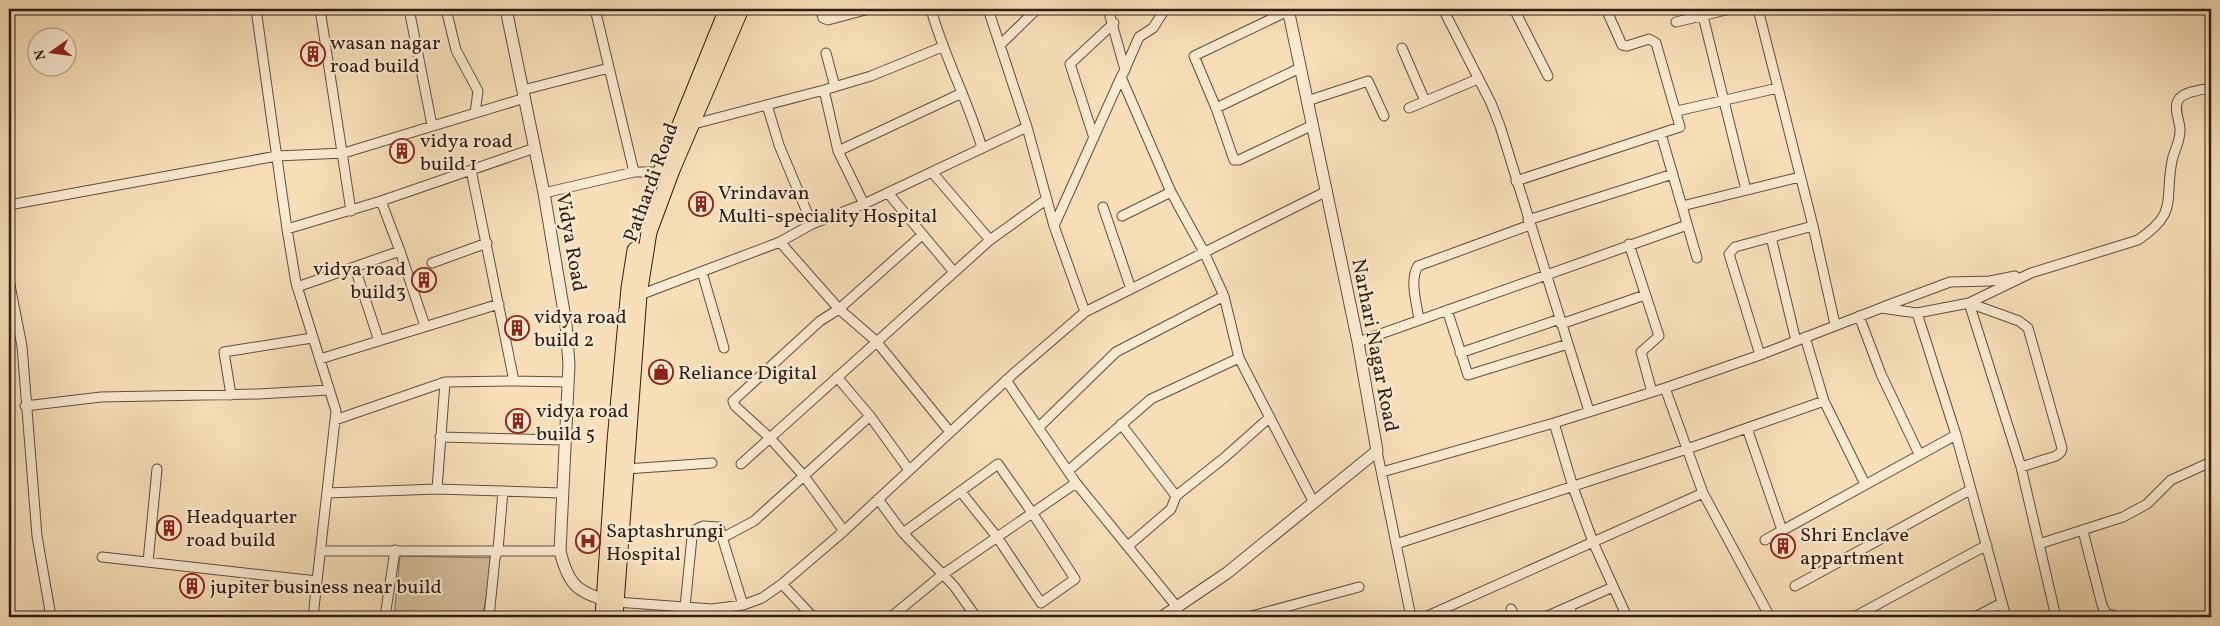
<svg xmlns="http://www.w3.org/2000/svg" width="2220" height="626" font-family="Vollkorn,serif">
  <rect width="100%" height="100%" fill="#f8dfb8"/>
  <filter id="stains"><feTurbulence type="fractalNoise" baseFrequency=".004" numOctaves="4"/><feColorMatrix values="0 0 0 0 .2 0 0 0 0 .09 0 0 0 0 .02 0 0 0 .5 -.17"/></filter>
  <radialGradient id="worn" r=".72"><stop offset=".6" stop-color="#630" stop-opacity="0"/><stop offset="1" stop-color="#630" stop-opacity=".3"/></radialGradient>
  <path fill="#d6be9c" stroke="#826d58" d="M400,556L495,558L482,617H394Z"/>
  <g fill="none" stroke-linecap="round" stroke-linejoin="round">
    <defs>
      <path id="minor" d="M256,9L287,229L296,283L336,411L313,617
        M320,9L351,211
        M409,9L432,125
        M446,9L456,50L478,91L475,113
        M595,9L634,172
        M820,9L823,18L828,20L869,9
        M931,9C944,57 968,100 982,148
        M988,9L1027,127L1054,226L1085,312
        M1108,9L1125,70L1121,77L1171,192L1204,252L1224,296L1239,358L1313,501
        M1443,9L1491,103L1500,126L1589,411
        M1514,9L1548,76
        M1758,9L1813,226L1835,324
        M1288,11L1194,56L1216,108L1234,160H1239L1313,125
        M1703,16L1746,190
        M1676,22L1730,9
        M1001,44L1037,9
        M1402,48L1425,101
        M826,53L835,87
        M1125,69L1139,37L1153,28L1165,9
        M523,90L609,68
        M824,90L838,151L864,204
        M1307,101L1368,81L1384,116
        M767,105L779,145L812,224
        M1216,108L1300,68
        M1409,108L1478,79
        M1677,111L1778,88
        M690,125L824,90L871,76L942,47
        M1661,134L1697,258
        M1094,138L1070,64L1114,23
        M838,151L962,93
        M471,170L514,381L568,382
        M932,172L990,240
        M1516,181L1680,127L1656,43L1649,39L1627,46L1622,45L1606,9
        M544,193L634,172H667
        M888,193L954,272
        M381,201L400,251L425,326
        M9,205L277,156L344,153L525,98
        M1682,206L1800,177
        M1103,207L1131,289
        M1122,216L1171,192
        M1528,220L1673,174
        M1054,226L1121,77
        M287,229L381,201L535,148
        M1771,237L1796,341
        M780,242L839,309L876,341L950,432
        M1629,244L1659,336L1641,352L1652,392
        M432,263L487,243
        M355,268L379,341
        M702,272L724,348
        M9,280L22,346L37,536L51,617
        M297,287L400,251
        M637,296L780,242L812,224L864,204L1027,127
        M1969,303L2021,467L2056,617
        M1969,303L2019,321L2028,328L2062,448L2061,452L2056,456L2021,467
        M1883,307L1950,282L1990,281L2015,276
        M1447,310L1468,375L1568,344
        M1917,313L1969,303L2031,273L2138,240C2179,212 2164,202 2172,161C2174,150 2181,141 2180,128C2179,119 2173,107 2179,99C2185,91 2202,90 2211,88
        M1859,316L1881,374L1919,454
        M1419,320C1417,304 1409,280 1418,266L1530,225
        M1561,324L1645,295
        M1805,337L1824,401L1865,484
        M1358,342L1687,225
        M1460,353L1560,319
        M1760,355L1729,254L1735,247L1813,226
        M320,359L499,304
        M837,377L870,416L909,470
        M1006,380L1076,483L1177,607L1179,617
        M1665,388L1703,493L1770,617
        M231,395L224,352L312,338
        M25,406L101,397L258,394L329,390
        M335,420L445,382L514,381
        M1554,423L1573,487L1593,542L1627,617
        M1121,424L1176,496L1224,458L1270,417
        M1039,427L1116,352L1224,296
        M1747,428L1782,530
        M440,437L564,440
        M1377,451L1411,617
        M741,464L990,240L1047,199
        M626,469L712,463
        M1068,471L1151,399L1239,358
        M1382,472L1554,423L1665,388L1760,355L1881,308L1917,313L1956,435L2006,617
        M437,489L445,382
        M327,493L437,489L561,493
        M878,499L903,533L954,586L976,617
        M844,531L804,476L770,438L735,406L733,401L820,321L839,309L922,235
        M2083,531L2102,605L2106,613L2119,617
        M903,533L998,464L1033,514L1075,579L1041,603L997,537L961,492
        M722,538L754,521L870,416
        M1765,540L1956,435
        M1396,544L1687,449L1824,401
        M2039,544L2123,517L2147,504L2171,480L2211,462
        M1128,546L1171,509L1176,496
        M320,551H560
        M102,557L317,581
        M148,562L157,469
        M782,584L813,617
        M1795,586L1970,490
        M616,602L712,609L743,605L762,598L782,584L844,531L1013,374L1085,312L1327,191
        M1569,607L1573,617
        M1511,609L1515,617
        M385,617L395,550
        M489,617L495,558L498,550L503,491
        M684,617L692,537L693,531L703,526L719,527L743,605
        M891,617L942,575L1076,483
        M1248,617L1359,587
        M1425,617L1703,493
        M1545,617L1613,587
        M1854,617L1987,545
        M1975,617L2002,603"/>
      <path id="tertiary" d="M506,9L544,193L566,324L569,365L560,551C568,584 577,593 610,601
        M1162,617L1227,573L1377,451L1358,342L1288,9"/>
      <path id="primary" d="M662,169L727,9
        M603,617L615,441L629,288L635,250
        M615,617L639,295L649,232L672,170L741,9"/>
    </defs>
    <use href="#minor" stroke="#614d3d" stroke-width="11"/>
    <use href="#tertiary" stroke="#614d3d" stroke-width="13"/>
    <use href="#primary" stroke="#2f1c14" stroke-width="17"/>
    <use href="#minor" stroke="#faead1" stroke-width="9"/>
    <use href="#tertiary" stroke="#faead1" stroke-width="11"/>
    <use href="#primary" stroke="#f8dfb8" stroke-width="15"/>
  </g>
  <defs>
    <symbol id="building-ring" viewBox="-11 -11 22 22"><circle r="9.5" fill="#faead1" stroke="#8f2418" stroke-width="1.5"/><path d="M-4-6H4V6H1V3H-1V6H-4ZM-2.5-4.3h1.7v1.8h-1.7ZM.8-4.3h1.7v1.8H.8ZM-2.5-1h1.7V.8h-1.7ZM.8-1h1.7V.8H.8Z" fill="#8f2418"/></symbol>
    <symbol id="shop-ring" viewBox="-11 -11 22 22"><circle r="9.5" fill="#faead1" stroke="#8f2418" stroke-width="1.5"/><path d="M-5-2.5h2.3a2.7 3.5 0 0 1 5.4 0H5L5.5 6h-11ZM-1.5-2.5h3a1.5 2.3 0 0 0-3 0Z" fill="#8f2418"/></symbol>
    <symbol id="hospital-ring" viewBox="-11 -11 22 22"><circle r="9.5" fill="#faead1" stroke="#8f2418" stroke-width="1.5"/><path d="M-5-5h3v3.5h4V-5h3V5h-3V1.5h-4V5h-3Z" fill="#8f2418"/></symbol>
  </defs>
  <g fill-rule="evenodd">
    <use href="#building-ring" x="299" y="40" width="28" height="28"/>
    <use href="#building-ring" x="388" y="137" width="28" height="28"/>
    <use href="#building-ring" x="687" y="190" width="28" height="28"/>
    <use href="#building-ring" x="410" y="266" width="28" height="28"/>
    <use href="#building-ring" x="503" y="314" width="28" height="28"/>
    <use href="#shop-ring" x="647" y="358" width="28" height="28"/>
    <use href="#building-ring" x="504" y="407" width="28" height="28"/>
    <use href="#building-ring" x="155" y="514" width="28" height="28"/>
    <use href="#hospital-ring" x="574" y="527" width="28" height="28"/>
    <use href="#building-ring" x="1769" y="532" width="28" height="28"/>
    <use href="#building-ring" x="178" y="572" width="28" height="28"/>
  </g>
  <g text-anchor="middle" stroke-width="4.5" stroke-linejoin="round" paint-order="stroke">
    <g font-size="20" fill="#2f1c14" stroke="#faead1" text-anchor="start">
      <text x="330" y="49">wasan nagar<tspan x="330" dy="23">road build</tspan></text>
      <text x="420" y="147">vidya road<tspan x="420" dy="23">build 1</tspan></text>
      <text x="718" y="199">Vrindavan<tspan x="718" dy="23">Multi-speciality Hospital</tspan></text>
      <text x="406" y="275" text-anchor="end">vidya road<tspan x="406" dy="23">build3</tspan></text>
      <text x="534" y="323">vidya road<tspan x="534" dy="23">build 2</tspan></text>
      <text x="678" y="379">Reliance Digital</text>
      <text x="536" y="417">vidya road<tspan x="536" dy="23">build 5</tspan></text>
      <text x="186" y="523">Headquarter<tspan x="186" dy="23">road build</tspan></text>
      <text x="606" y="537">Saptashrungi<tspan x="606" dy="23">Hospital</tspan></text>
      <text x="1800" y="541">Shri Enclave<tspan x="1800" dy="23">appartment</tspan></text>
      <text x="210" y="593">jupiter business near build</text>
    </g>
    <g font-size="20" fill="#2f1c14" stroke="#faead1">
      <text transform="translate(650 182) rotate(-70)" y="7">Pathardi Road</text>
      <text transform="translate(572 242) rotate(80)" y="7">Vidya Road</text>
      <text transform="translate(1376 345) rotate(79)" y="7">Narhari Nagar Road</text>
    </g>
  </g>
  <rect width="2220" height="626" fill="none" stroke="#f8dfb8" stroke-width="30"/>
  <rect x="10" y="10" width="2200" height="606" fill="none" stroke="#2f1c14" stroke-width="2.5"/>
  <rect x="15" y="15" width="2190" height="596" fill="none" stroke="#2f1c14"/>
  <g transform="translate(52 52) rotate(256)"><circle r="24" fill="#faead1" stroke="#a99885"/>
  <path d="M0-4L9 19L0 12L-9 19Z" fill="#8f2418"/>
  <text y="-8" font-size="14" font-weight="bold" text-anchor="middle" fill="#2f1c14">N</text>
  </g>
  <rect width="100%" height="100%" filter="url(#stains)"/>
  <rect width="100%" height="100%" fill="url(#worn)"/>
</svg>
